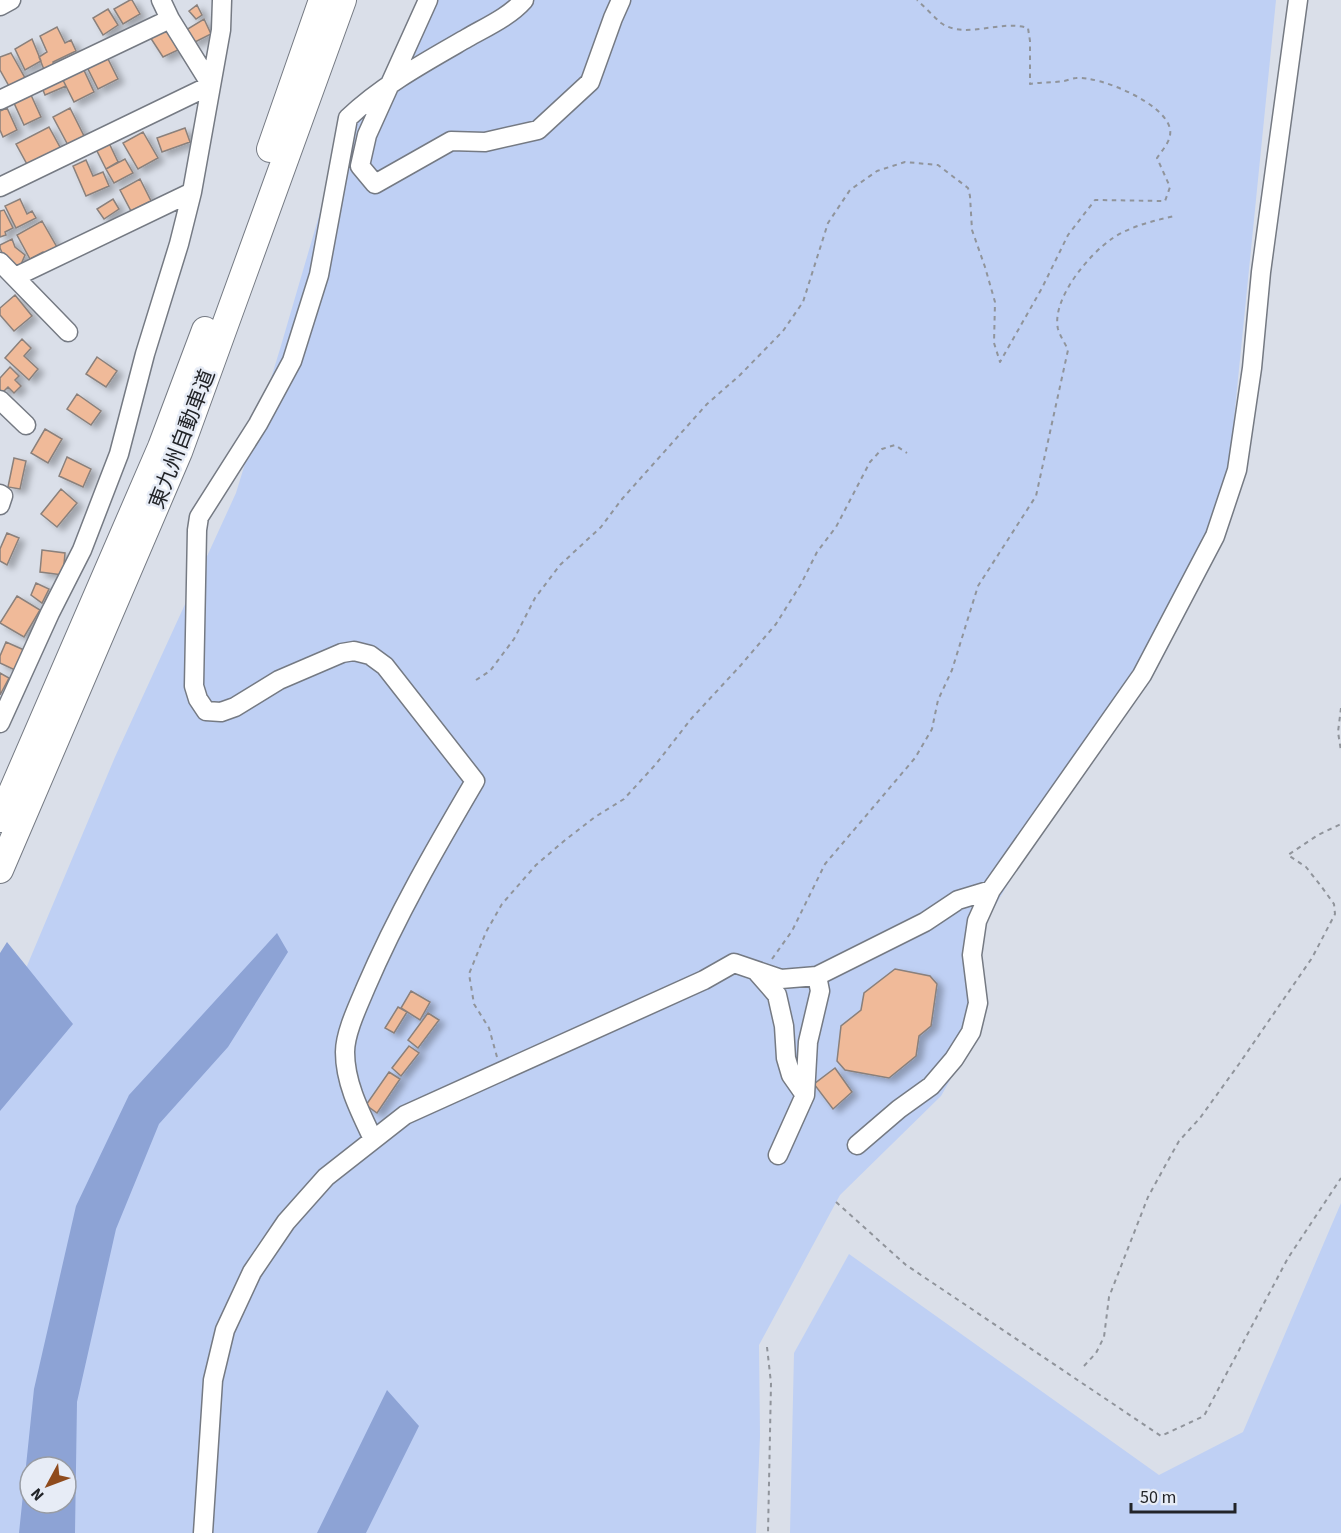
<svg xmlns="http://www.w3.org/2000/svg" width="1341" height="1533" font-family="'Source Sans 3','Noto Sans JP',sans-serif">
  <defs>
    <filter id="shadow"><feDropShadow dx="6" dy="4" stdDeviation="3" flood-color="#0004"/></filter>
  </defs>
  <rect width="100%" height="100%" fill="#dadfe9"/>
  <path fill="#bfd0f4" fill-rule="evenodd" d="M427,0H1276L1228,479L1211,535L1132,676L986,921L981,947L984,1020L941,1096L840,1195L759,1345L760,1436L756,1533H0V1030L115,757L236,493L280,349L338,151ZM30,1467H66V1503H30Z
    M1341,1203V1533H790L794,1353L849,1254L1159,1475L1243,1432Z"/>
  <path fill="#8da3d5" fill-rule="evenodd" d="M277,933L288,952L228,1047L159,1124L116,1229L77,1402L75,1533H19L34,1389L76,1206L129,1095ZM30,1467H66V1503H30Z
    M7,942L73,1024L0,1111V953Z
    M387,1390L419,1426L366,1533H317Z"/>
  <path fill="#f0ba99" stroke="#8a807b" stroke-width="1.5" filter="url(#shadow)" d="M130,0H132L140,14L123,24L114,9Z
    M197,5L202,15L196,19L189,11Z
    M108,9L118,25L103,35L93,18Z
    M204,19L211,34L193,43L186,30Z
    M57,27L65,43L71,40L76,51L53,62L54,67L45,72L39,57L47,52L40,36Z
    M167,29L178,50L163,57L150,37Z
    M32,39L41,61L25,70L15,49Z
    M11,53L25,78L9,86L0,70V57Z
    M106,55L118,79L98,89L86,65Z
    M82,66L94,92L74,102L61,76Z
    M61,76L66,86L45,95L41,85Z
    M31,95L41,117L24,125L14,103Z
    M7,108L17,130L3,137L0,130V111Z
    M70,108L85,138L69,147L53,117Z
    M49,127L61,149L28,166L16,144Z
    M185,128L190,142L162,152L157,138Z
    M143,132L158,158L138,169L123,143Z
    M109,143L118,162L106,169L96,149Z
    M125,159L133,173L114,183L106,169Z
    M86,160L93,176L103,172L109,186L86,196L73,166Z
    M140,179L151,201L131,211L120,190Z
    M20,199L27,214L32,211L36,218L16,228L5,206Z
    M113,199L119,209L104,219L97,209Z
    M4,210L13,228L5,232L6,235L0,237V211Z
    M42,221L58,249L45,256L43,252L30,259L17,235Z
    M12,239L15,247L25,255L19,269L7,264L0,248V245Z
    M15,295L32,316L14,331L0,315V308Z
    M22,339L31,348L24,356L38,369L29,380L5,358Z
    M97,357L117,371L106,387L86,374Z
    M10,367L19,376L15,380L21,386L14,393L8,387L3,392L0,390V378Z
    M77,394L101,411L91,425L67,409Z
    M45,429L62,439L48,463L31,453Z
    M67,457L91,469L83,487L59,476Z
    M14,458L26,461L20,489L8,487Z
    M61,489L77,503L57,527L41,514Z
    M7,533L19,538L7,565L0,561V549Z
    M42,550L65,553L63,575L40,572Z
    M36,583L49,589L42,603L31,595Z
    M17,596L40,610L24,637L0,623Z
    M6,642L24,650L15,670L0,663V656Z
    M0,673L9,678L0,695Z
    M895,969L930,976L937,984L931,1026L919,1036L916,1056L889,1078L845,1070L837,1061L841,1026L861,1010L864,993Z
    M411,991L430,1002L420,1020L401,1008Z
    M398,1007L407,1012L394,1033L385,1028Z
    M428,1013L439,1020L418,1048L408,1040Z
    M409,1046L419,1053L401,1076L392,1068Z
    M835,1068L852,1092L833,1109L814,1084Z
    M389,1072L400,1079L377,1113L366,1105Z"/>
  <g fill="none" stroke-linecap="round" stroke-linejoin="round">
    <defs>
      <path id="minor" d="M428,0L367,135L360,166L375,184L451,141L485,142L538,130L590,82L613,18L621,0
        M0,6L11,0
        M0,100L170,19
        M0,187L211,85L170,19L161,0
        M0,262L68,332
        M15,277L192,192
        M0,400L26,425
        M0,494L3,496L0,505
        M0,723L50,613L82,550L119,454L145,354L179,244L192,192L221,30L222,0
        M757,972L777,995L784,1026L786,1058L791,1075L805,1095
        M373,1139C360,1112 345,1083 345,1052C345,1033 358,1006 366,987C397,915 435,849 475,781L385,666L370,655L354,651L342,653L279,680L235,707L221,712L206,711L198,699L194,686L197,530L199,517L258,424L292,361L319,275L348,118C381,86 427,61 467,38C486,27 509,17 524,0
        M857,1145L899,1109L931,1086L954,1059L971,1032L978,1003L972,955L977,921L991,890L1142,675L1215,536L1237,470L1252,368L1261,272L1298,0
        M778,1155L805,1095L808,1042L820,991L817,976
        M203,1533L213,1380L225,1330L252,1272L286,1222L326,1177L405,1115L704,980L734,963L781,979L817,976L925,922L958,900L991,890"/>
      <path id="highway" d="M270,149L322,0
        M0,819L161,447L205,330
        M0,870L179,452L343,0"/>
    </defs>
    <use href="#minor" stroke="#757a83" stroke-width="21"/>
    <use href="#highway" stroke="#757a83" stroke-width="28"/>
    <path stroke="#90949b" stroke-width="2" stroke-dasharray="4.5 4.5" stroke-linecap="butt" d="M476,680L490,671L514,639L535,598L560,565L601,527L622,499L707,404L740,375L783,331L803,302L828,223L850,190L877,171L905,162L938,165L968,188L970,196L972,230L985,267L995,302L994,343L1000,362L1042,288L1068,235L1095,200L1165,201L1170,187L1157,158C1163,149 1172,140 1170,129C1165,103 1100,76 1076,78C1072,78 1067,81 1063,81C1052,83 1041,82 1030,84V41L1028,28C1001,19 965,40 941,23C933,16 925,7 917,0
      M1341,708L1338,732L1341,751
      M772,959L792,931L825,864L915,758L932,729L938,700L952,670L978,586L1036,496L1068,350C1065,343 1060,336 1058,329C1051,299 1090,253 1113,238C1131,226 1153,221 1174,216
      M497,1057L489,1028L474,1004L469,974L486,932L502,904L536,865L564,841L595,817L624,799L656,764L691,719L741,665L776,624L801,584L817,552L836,527L870,462L882,449L895,445L907,453
      M836,1202L906,1265L1161,1436L1204,1416L1288,1258L1341,1178
      M767,1347L771,1383L768,1533
      M1084,1366L1096,1353L1104,1337L1109,1297L1148,1197L1165,1166L1179,1141L1200,1118L1239,1064L1312,958L1335,914L1334,904L1321,886L1306,867L1288,855L1318,835L1341,824"/>
    <use href="#minor" stroke="#fff" stroke-width="18"/>
    <use href="#highway" stroke="#fff" stroke-width="26"/>
  </g>
  <g text-anchor="middle" stroke-width="5" stroke-linejoin="round" paint-order="stroke">
    <g font-size="21" fill="#222428" stroke="#e7ecf6">
      <text transform="translate(182 439) rotate(-69)" y="7">東九州自動車道</text>
    </g>
  </g>
  <g transform="translate(48 1485) rotate(229)"><circle r="28" fill="#e7ecf6" stroke="#989ca4" stroke-width="1.5"/>
  <path d="M0-4.5L10 22L0 15L-10 22Z" fill="#8f4b1d"/>
  <text y="-9" font-size="16" font-weight="bold" text-anchor="middle" fill="#222428">N</text>
  </g>
  <path d="M1131 1503v9h104v-9" fill="none" stroke="#222428" stroke-width="3"/>
  <text x="1140" y="1503" font-size="18" fill="#222428" stroke="#e7ecf6" stroke-width="4.5" paint-order="stroke">50 m</text>
</svg>
